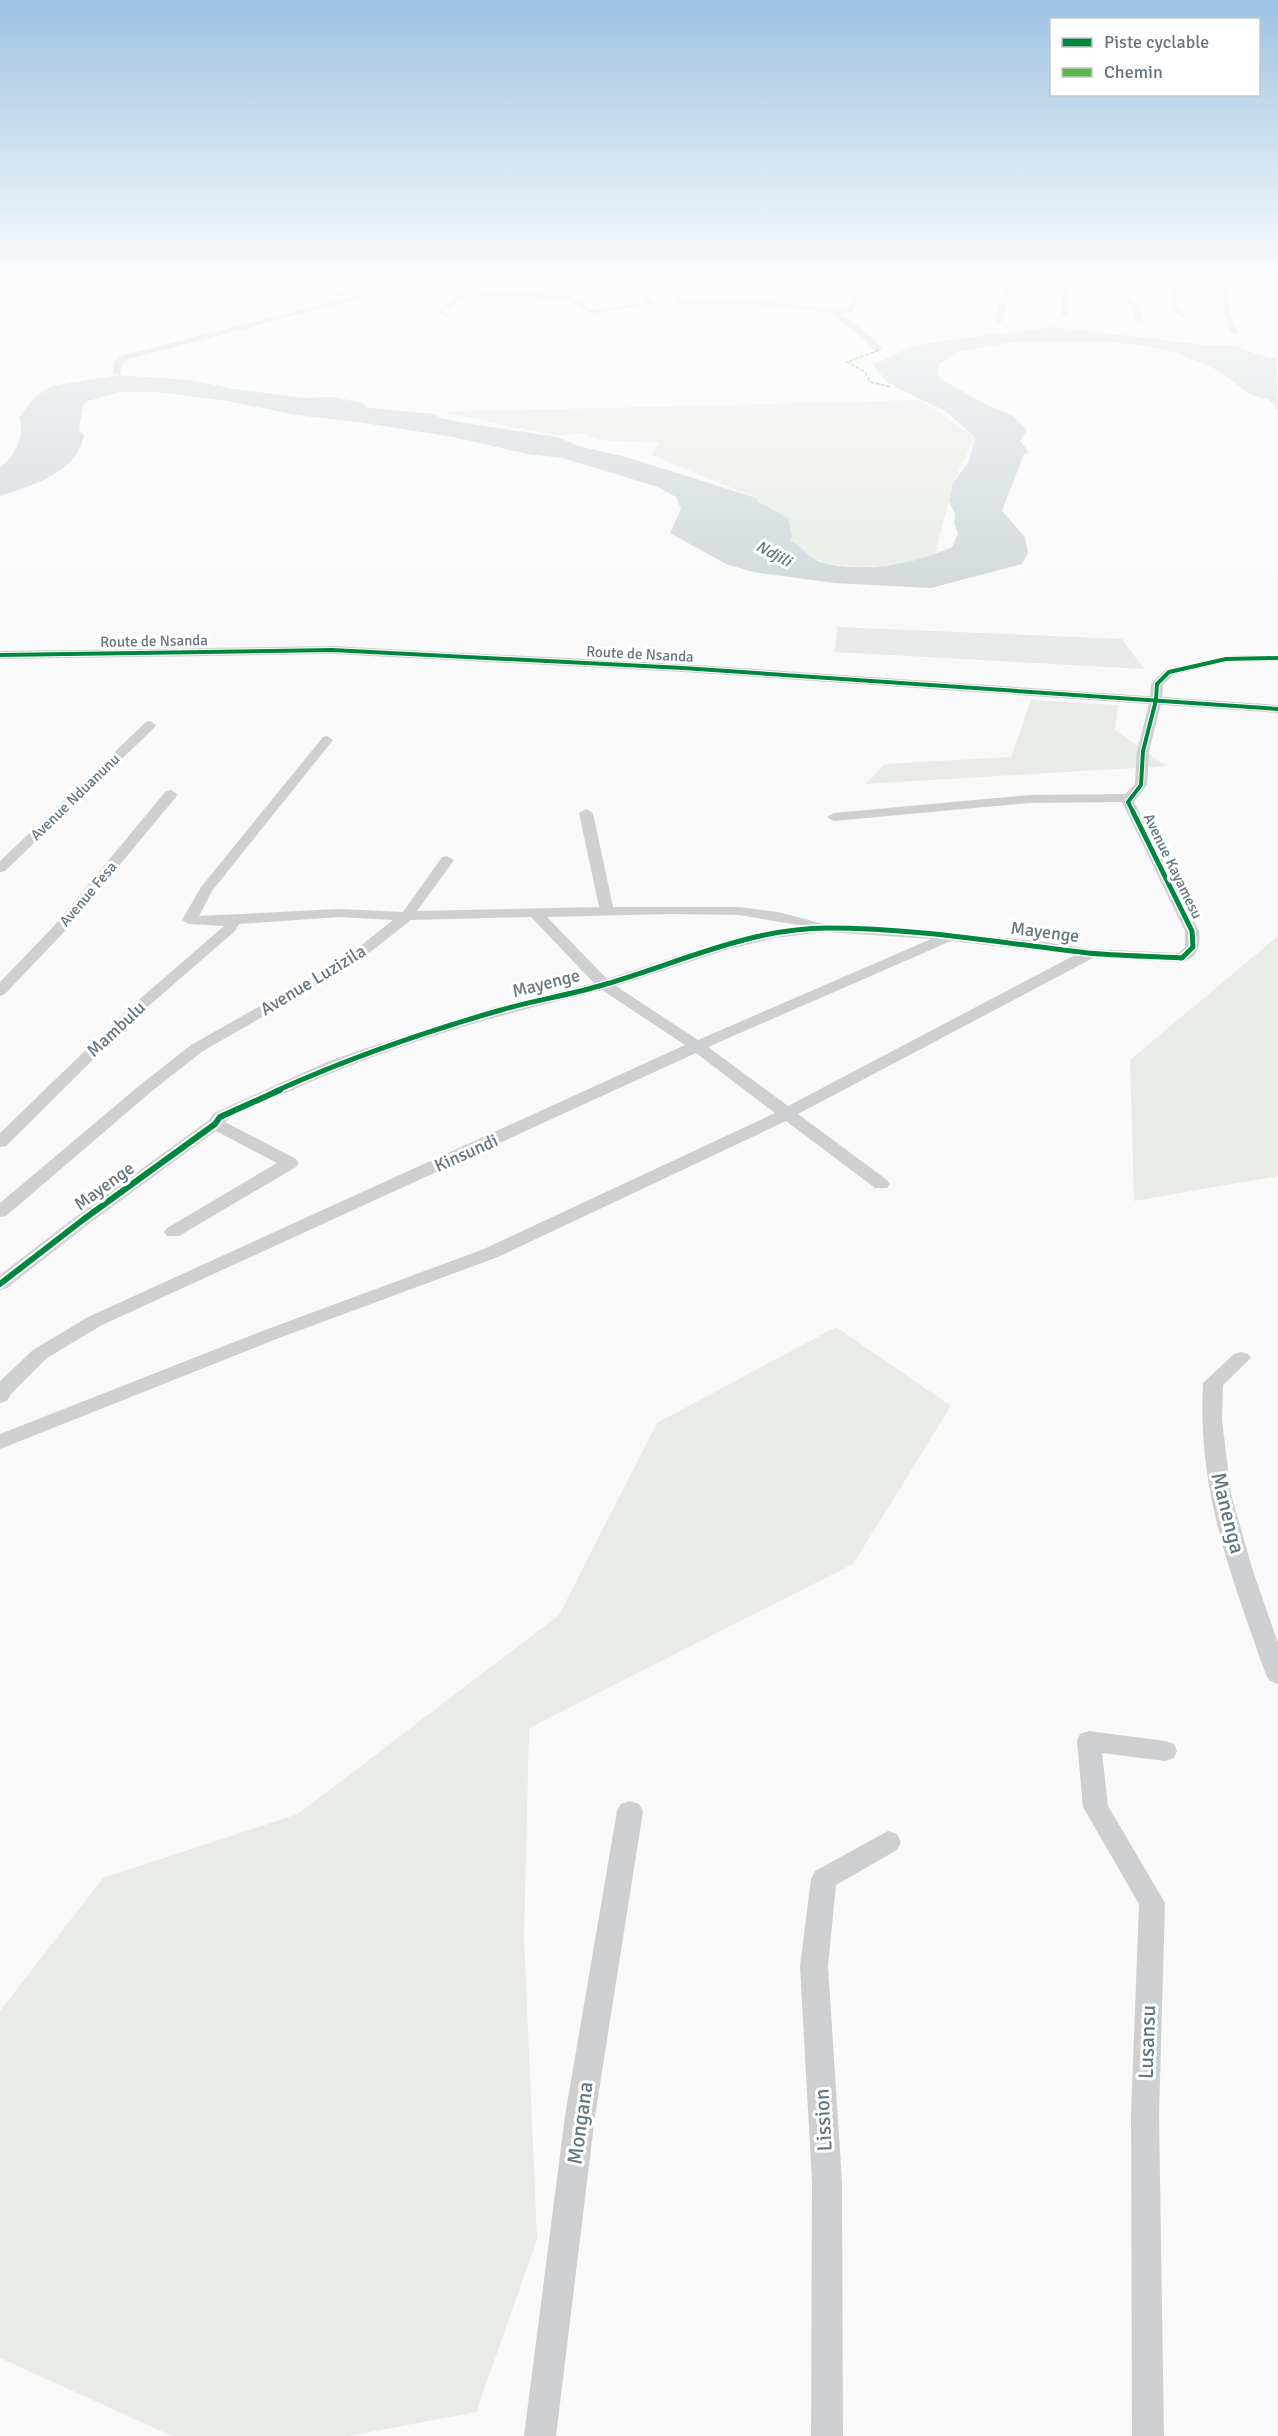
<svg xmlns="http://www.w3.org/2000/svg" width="1278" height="2436" font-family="Signika,sans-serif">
  <rect width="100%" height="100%" fill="#f9f9f9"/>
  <path fill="#e8e9e9" d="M837,627L1122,639L1144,669L835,652Z"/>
  <path fill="#e8ebe6" d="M921,400L975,437L953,483L935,555C902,565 853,572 820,561C807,557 802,545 790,541L766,506L756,498L651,455L659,443L599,440L582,433L558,436L442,412Z
    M1031,700L1118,705L1115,730L1166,766L865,784L885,764L1011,757Z
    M1278,936V1176L1134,1201L1130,1060Z
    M836,1327L951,1406L853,1564L529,1728L524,1937L537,2240L476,2412L349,2436H172L0,2358V2011L103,1878L298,1814L559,1615L657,1423Z"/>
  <path fill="#ced6d9" d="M1054,327L1213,346H1236L1256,354L1276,359L1278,410L1269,400L1253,396L1215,369L1175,352L1138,345L1102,341L1011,342L956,352L939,364L938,373L941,379L985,404L1013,416L1027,430L1020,441L1029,452L1024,454L1002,511L1025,537L1028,553L1022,564L931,588L834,583L753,572L726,564L670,533L681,509L676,497L658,487L563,458L527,454L453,437L364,423L296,415L227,401L156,392H120L88,401L83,405L79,430L84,435C78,473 31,486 0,496V467C15,457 26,434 19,417L36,396L51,386L117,375L190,380L235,389L303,398L335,397L362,403L369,408L434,414L441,418L465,423L558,437L578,446L626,457L756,498L759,502L788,518L792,537L790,541C802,545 807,557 820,562C859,574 917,564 952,547L958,534L954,523L955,514L949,501L953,483L969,461L975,437L945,411L888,383L873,365L906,349L934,342Z"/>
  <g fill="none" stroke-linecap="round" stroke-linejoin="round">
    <path fill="#cecfd0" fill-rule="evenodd" d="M307,280H314L304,291L346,294L343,296L297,294Z
      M376,280H383L365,297L126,360L123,362L120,375L113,373L115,361L120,356L361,295Z
      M435,280H442L431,290L466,297L443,312L449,315V317L435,312L457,298L423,291Z
      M548,280H554L551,295H570L592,310L648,302L639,295V292L627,291L628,280H634L635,288L646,289L645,293L656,303L591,314L567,298L482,297L479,295L482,293H545Z
      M678,280H684L688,286L680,291L681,300H746L841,309L848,308L854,292L871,284L873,280H879L875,286L859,294L853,311L841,314L870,335L883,350L876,352L864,339L836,317L834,313L746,304L675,303V294L672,291L681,285Z
      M740,280H746L751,295H747Z
      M793,280H800L813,292L808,293Z
      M1007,280H1013L1002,322L998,324L994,322Z
      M1059,280H1065L1069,290L1067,314L1064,316L1061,314L1063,290Z
      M1087,280L1278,282V286L1228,285L1230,313L1238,333L1234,335L1230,333L1224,313L1221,285L1179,284L1176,298L1185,316L1182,318C1171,309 1170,297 1172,284L1124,283L1125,292L1138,305L1143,322L1139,324L1135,322L1132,306L1119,293L1118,283Z
      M1278,655V661L1226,662L1173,675L1163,685L1162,700L1149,751L1147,785L1134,802L1199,931C1201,946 1198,958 1182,962L1093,958L798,1114L887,1180L890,1184L887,1188H875L786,1121L498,1257L279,1338L0,1449V1434L265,1330L484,1249L775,1113L696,1053L102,1325L47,1358L11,1394L7,1401L0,1403V1381L33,1350L88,1317L685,1045L602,990C494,1016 387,1046 286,1093C267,1102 241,1109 225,1122L296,1159L299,1163L296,1167L179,1236H167L164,1232L167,1228L277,1163L216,1131L90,1223L7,1288L0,1290V1275L78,1215L209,1120L214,1113L327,1062L363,1049L496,1007L594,983L531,917L411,920L355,964L203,1051L152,1091L6,1216L0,1217V1203L140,1085L191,1045L345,958L393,920L339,917L239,924L235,931L136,1017L6,1146L0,1147V1133L126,1011L224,926L189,924L182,920L201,887L323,737L327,736L333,740L212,891L199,916L339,909L403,912L442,857L447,856L454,860L417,911L599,907L579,813L586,809L593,813L613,907H739L778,912L824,924L877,926L1037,941L1090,949L1179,953L1185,947V931L1122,802L1030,803L834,821L827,817L834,813L1030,795L1125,794L1135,784L1137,751L1150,700L1151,684L1165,670L1226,656ZM672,914L739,915L804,926C736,934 672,958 607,979L547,917ZM825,932L931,939L698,1040L616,986L729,949L775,938ZM951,941L1075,955L788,1106L708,1047Z
      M150,721L156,725L154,728L5,871L0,872V861L146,722Z
      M171,790L177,794L176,797L64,932L5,994L0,996V982L54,926L166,791Z
      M1241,1352L1248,1354L1251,1358L1223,1385L1222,1420L1231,1494L1252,1568L1278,1643V1684L1270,1681L1266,1675C1231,1575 1197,1491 1203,1383L1234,1354Z
      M1089,1731L1165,1741L1174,1744L1177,1751L1174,1758L1165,1761L1102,1753L1108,1806L1165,1903L1159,2114L1164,2436H1132L1131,2114L1139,1904L1083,1807L1077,1741L1080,1734Z
      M630,1801L639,1804L643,1811L595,2116L556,2436H524L565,2116L617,1811L621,1804Z
      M888,1831L897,1834L901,1842L897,1850L836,1885L828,1966L842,2182L843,2436H811L812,2182L800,1966L811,1879L815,1871Z"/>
    <path fill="#cecfd0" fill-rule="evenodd" d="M332,646L683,664L1278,705V713L683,672L332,654L0,659V651Z"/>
    <path stroke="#58b947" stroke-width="1.5" stroke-dasharray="4 1.5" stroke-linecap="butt" d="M879,350L847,362L865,372L870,382L891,387"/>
    <defs>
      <path id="cycleway-far2" d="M0,655L332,650L683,668L1278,709
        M1134,814L1128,802L1141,785L1143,751L1156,700L1157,684L1169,672L1226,659L1278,658"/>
      <path id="cycleway-far1" d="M276,1091C349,1058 424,1032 501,1010C535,1000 571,995 606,984C678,963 751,928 827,928C915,928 1002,943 1088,953C1119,956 1151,956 1182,958L1193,947L1192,931L1133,812"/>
      <path id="cycleway" d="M0,1284L84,1219L215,1124L220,1117L280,1090"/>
    </defs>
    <use href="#cycleway-far2" stroke="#fff" stroke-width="6"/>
    <use href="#cycleway-far1" stroke="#fff" stroke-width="8"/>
    <use href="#cycleway" stroke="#fff" stroke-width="10"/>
    <use href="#cycleway-far2" stroke="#00873e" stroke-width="4"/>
    <use href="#cycleway-far1" stroke="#00873e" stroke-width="5"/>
    <use href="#cycleway" stroke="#00873e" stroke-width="6"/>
  </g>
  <linearGradient id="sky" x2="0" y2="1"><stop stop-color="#9dc2e2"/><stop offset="0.45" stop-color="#fcfcfc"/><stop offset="1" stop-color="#fcfcfc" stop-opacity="0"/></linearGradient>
  <rect width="1278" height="621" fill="url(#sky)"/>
  <g text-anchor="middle" stroke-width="6" stroke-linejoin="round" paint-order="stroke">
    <g font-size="15" fill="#657683" stroke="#fff">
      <text transform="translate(154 641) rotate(-1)" y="5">Route de Nsanda</text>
      <text transform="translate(640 654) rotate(3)" y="5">Route de Nsanda</text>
      <text transform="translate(75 797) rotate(-44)" y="5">Avenue Nduanunu</text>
      <text transform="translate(1173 866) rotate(64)" y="5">Avenue Kayamesu</text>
      <text transform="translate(88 894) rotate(-50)" y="5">Avenue Fesa</text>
    </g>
    <g font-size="16" font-style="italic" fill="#60757c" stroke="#fff">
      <text transform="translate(774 553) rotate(28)" y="6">Ndjili</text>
    </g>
    <g font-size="18" fill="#657683" stroke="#fff">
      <text transform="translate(1045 932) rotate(7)" y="6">Mayenge</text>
      <text transform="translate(313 980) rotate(-31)" y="6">Avenue Luzizila</text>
      <text transform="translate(546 983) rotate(-14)" y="6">Mayenge</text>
      <text transform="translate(116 1029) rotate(-43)" y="6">Mambulu</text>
      <text transform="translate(466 1153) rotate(-24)" y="6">Kinsundi</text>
      <text transform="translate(104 1186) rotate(-36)" y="6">Mayenge</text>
    </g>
    <g font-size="21" fill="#657683" stroke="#fff">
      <text transform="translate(1228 1513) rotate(76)" y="7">Manenga</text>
      <text transform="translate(1147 2042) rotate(-88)" y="7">Lusansu</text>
      <text transform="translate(823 2120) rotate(-93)" y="7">Lission</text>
      <text transform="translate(580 2123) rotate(-82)" y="7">Mongana</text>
    </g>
  </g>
  <rect x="1050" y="18" width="210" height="78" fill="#ffffff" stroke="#c1c8cd" stroke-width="1.5"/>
  <rect x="1062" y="38" width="30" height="9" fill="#00873e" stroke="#c1c8cd" stroke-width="1.5"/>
  <text x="1104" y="48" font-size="18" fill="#657683">Piste cyclable</text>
  <rect x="1062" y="68" width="30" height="9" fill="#58b947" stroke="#c1c8cd" stroke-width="1.5"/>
  <text x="1104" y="78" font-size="18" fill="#657683">Chemin</text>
</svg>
